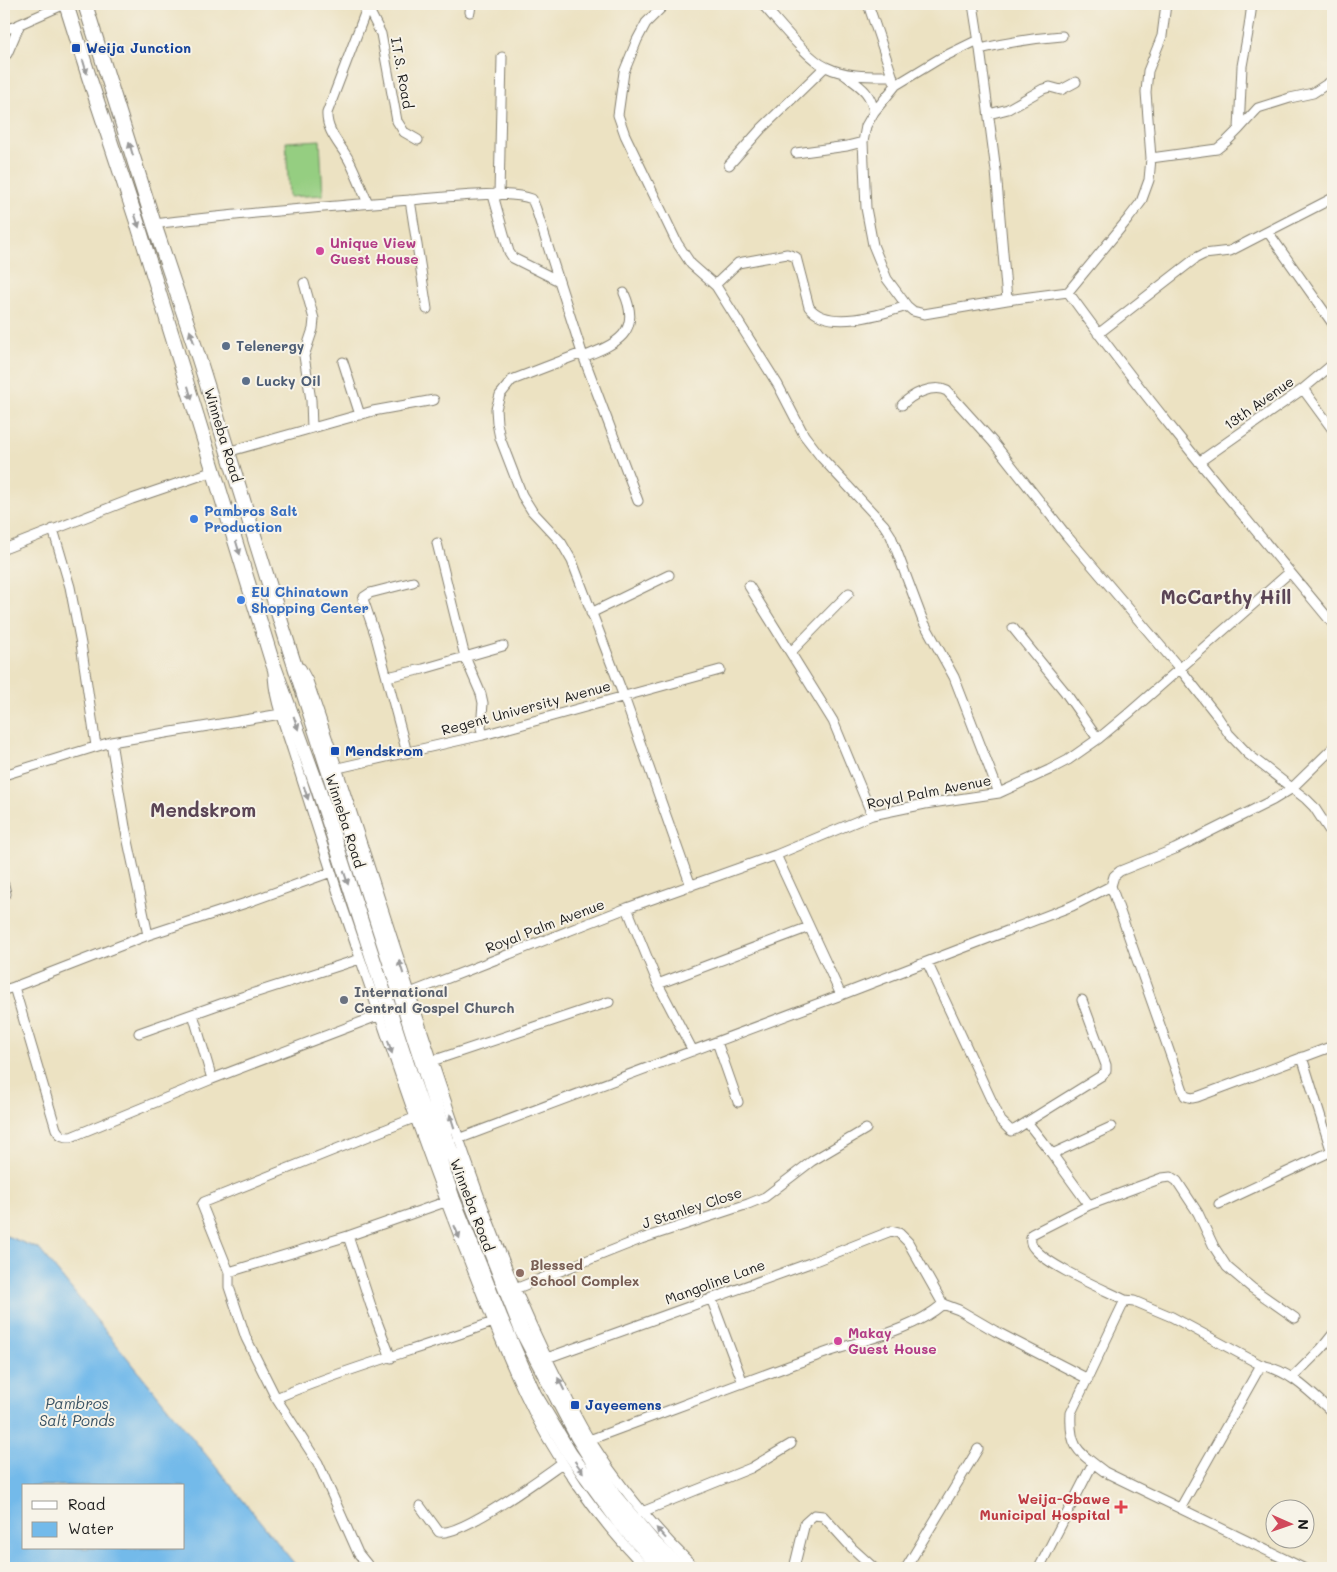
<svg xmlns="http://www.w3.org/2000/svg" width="1337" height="1572" font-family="Mali,sans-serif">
  <rect width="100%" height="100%" fill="#f7f3e8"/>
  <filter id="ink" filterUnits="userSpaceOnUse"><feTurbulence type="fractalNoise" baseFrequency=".02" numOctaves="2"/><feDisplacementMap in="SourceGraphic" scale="10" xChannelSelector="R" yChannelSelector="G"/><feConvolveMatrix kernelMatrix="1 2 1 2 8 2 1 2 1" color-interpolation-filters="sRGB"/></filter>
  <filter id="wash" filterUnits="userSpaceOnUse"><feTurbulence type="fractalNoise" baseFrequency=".0096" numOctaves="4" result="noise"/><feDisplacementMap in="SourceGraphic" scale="20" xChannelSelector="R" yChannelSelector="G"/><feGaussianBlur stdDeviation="1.12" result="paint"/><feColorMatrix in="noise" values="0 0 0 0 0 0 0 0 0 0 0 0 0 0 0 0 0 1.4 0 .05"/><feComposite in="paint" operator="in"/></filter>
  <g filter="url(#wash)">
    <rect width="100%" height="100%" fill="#ece2c2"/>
    <path fill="#95ce81" stroke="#58754e" d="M320,140L323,195L289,197L286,142Z"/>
    <path fill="#73baea" stroke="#486b83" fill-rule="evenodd" d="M4,1235L39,1249L298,1568H4ZM24,1486H184V1548H24Z"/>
  </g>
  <g filter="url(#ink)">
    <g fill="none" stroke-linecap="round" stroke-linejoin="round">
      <defs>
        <path id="minor" d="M366,4L381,34L397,121L404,132L418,140
          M665,4L646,23L637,40L624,72L618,115L625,135L677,243L691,264L716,286L778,385L804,435L821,457L884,525L891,536L923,621L954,677L999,793
          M762,4C777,20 807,59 826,67C846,77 870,76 891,76
          M868,4L894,81
          M973,4L980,49L996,171L1007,300L1068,292L1128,219L1141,202L1149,180L1151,158L1146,92L1148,71L1162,36L1166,4
          M367,8L327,113C326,132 342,146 350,162C357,176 362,190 368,203
          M470,12L471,4
          M4,27L11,28L65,4
          M978,40L939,59L896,85L874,112L866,126L863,142L866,208L873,245L887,279L907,306L913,311L924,314L1007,300
          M980,49C1008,42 1034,38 1062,36
          M4,56L7,54L20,24
          M842,73C859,86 870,90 874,112
          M989,114L1008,109L1043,89L1050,87L1061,90L1076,82
          M1239,129L1258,108L1290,98L1313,93L1333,80
          M796,153L847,146L863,142
          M1151,158L1217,149L1227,141L1239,129L1242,66L1249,27L1252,4
          M729,165L761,129L825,67
          M493,195L509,252L513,258L559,281
          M499,195L502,57
          M410,200L427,309
          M154,224C240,213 325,207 411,200C440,198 507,189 532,199L536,209L582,353L638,501
          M1268,232L1333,324
          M304,283L314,319L313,329L304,356L311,400L312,428
          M716,286V284L738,263L787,254L796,257L809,307C828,332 882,314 907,306
          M1068,292C1151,407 1243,515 1333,624
          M1098,334L1196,258L1204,254L1230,251L1333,198
          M582,353L512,380L500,395L496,409L497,423L500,438L522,495L532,511L561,542L572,561L624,697L691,886
          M583,357C616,344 642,333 624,293
          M343,362L360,415
          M1303,389L1333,430
          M902,405C912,394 933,384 947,391L993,442L1067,536L1181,670L1215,713L1229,734L1248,754L1306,799L1314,807L1333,836
          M227,452L373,411L434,400
          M1199,462L1303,389L1333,364
          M53,529L70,587L81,644L96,746
          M437,543L465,657L481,694L483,703L481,728L483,735
          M4,549L132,499L214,471
          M749,586L833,721L872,815
          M591,613L669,575
          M1013,628L1065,692L1098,739
          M791,652L849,593
          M301,668L308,681C351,806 390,933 432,1059C468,1167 505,1276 557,1378C569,1400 578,1423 592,1443C621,1489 656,1530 695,1568
          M273,672C273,699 285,726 293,752C308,799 323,846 338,893C380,1016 420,1139 468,1259C485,1303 503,1348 523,1391C552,1454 597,1519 646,1568
          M387,677L423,669L503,646
          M111,742L125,827L148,935
          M1333,748L1291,789L1273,800L1175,849L1120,871L1114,876L1111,886L1185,1096L1192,1098L1197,1097L1333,1046
          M407,753L376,637L363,599L364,597L370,593L413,582
          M338,768L483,735L720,670
          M4,775L111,742L281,714
          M776,855L841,995
          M331,872L246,903L148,935L14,987L56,1129C60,1136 63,1137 71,1137L212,1079L380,1015
          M4,885L6,894
          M627,908L658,984L693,1051
          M927,962L1001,1121L1011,1131L1016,1129L1027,1122L1052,1154L1089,1205
          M658,984L809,927
          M4,990L14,987
          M410,993L627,908L776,855L872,815L925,804L999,793L1049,770L1068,760L1098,739L1128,714L1290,572
          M193,1014L212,1079
          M139,1033L229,1001L360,959
          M717,1042L738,1102
          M1302,1057L1333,1156
          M432,1061L609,1002
          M1027,1122L1101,1076L1106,1071V1065L1082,1000
          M458,1139L841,995L1072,906L1111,886
          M1052,1154L1111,1127
          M1219,1204L1332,1151
          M348,1236L371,1306L391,1358
          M229,1272L348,1236L445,1202
          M515,1289L641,1239L748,1204L765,1197L812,1161L866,1129
          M711,1298L743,1383
          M1125,1300L1071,1413C1069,1449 1079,1452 1105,1472L1303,1568
          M1295,1318L1252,1288L1227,1267L1214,1247L1198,1213L1177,1181L1171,1177L1162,1178L1089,1205L1032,1234C1030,1239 1030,1244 1034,1248C1048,1266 1103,1289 1125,1300L1134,1301L1172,1317L1261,1365C1291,1371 1311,1393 1333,1413
          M547,1358L810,1263L891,1231L899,1233L908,1242L943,1304L959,1310L995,1331L1088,1379
          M1293,1377L1321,1349L1333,1334
          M276,1398C346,1368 421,1349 493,1322
          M589,1440C668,1411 746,1381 825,1353C865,1339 910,1332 943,1304
          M420,1506L439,1532C461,1537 542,1477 562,1463
          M1181,1507L1261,1365
          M642,1512L751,1468L791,1444
          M370,1568L358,1553L318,1463L276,1398L246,1338L229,1287V1272L202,1205L204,1202L414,1118
          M794,1568L805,1523L814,1515L823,1516L852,1548L874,1568
          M906,1568L978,1449
          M1039,1568L1093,1463"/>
        <path id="highway" d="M66,4L89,77L139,228L272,661L318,788L407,1064L453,1199L501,1319L534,1394L570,1454L620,1523L661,1568
          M85,4L154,224L199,359L290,651L448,1143L522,1331L577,1436L615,1497L651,1540L680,1568"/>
      </defs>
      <use href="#minor" stroke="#847f6f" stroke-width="11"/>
      <use href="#highway" stroke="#847f6f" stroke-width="16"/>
      <use href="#minor" stroke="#fff" stroke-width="9"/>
      <use href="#highway" stroke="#fff" stroke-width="14"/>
    </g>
    <defs><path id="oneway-solid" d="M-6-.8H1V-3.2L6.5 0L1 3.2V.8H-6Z" transform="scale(1.25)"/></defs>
    <g fill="#999">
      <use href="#oneway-solid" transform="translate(85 67) rotate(73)"/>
      <use href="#oneway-solid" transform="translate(131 149) rotate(-107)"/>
      <use href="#oneway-solid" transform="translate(137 221) rotate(72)"/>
      <use href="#oneway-solid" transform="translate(192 337) rotate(-109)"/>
      <use href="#oneway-solid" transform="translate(190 393) rotate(74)"/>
      <use href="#oneway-solid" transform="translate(238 548) rotate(73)"/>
      <use href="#oneway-solid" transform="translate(296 723) rotate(71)"/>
      <use href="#oneway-solid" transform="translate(306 793) rotate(72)"/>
      <use href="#oneway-solid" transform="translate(346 878) rotate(72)"/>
      <use href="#oneway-solid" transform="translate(401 967) rotate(-108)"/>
      <use href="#oneway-solid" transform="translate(390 1047) rotate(72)"/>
      <use href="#oneway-solid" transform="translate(452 1121) rotate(-108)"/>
      <use href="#oneway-solid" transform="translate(457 1232) rotate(68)"/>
      <use href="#oneway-solid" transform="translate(561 1384) rotate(-117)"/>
      <use href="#oneway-solid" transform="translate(579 1467) rotate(54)"/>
      <use href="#oneway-solid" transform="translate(661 1533) rotate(-132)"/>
    </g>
  </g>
  <g fill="#1a4fb4" stroke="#f7f3e8" stroke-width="2">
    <rect x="71" y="43" width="10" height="10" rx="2.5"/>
    <rect x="330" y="746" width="10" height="10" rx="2.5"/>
    <rect x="570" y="1400" width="10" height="10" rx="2.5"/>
  </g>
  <g fill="#d1479c" stroke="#f7f3e8" stroke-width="2">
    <circle cx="320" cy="251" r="5"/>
    <circle cx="838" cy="1341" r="5"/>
  </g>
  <g fill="#5c6f8a" stroke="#f7f3e8" stroke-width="2">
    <circle cx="226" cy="346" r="5"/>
    <circle cx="246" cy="381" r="5"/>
  </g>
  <g fill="#3f7fe0" stroke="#f7f3e8" stroke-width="2">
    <circle cx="194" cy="519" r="5"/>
    <circle cx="241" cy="600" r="5"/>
  </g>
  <circle fill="#6b7280" stroke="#f7f3e8" stroke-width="2" cx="344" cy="1000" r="5"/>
  <circle fill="#8d6e63" stroke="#f7f3e8" stroke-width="2" cx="520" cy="1273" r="5"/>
  <path fill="#e0444e" stroke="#f7f3e8" stroke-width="2" d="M1118.5 1499.5h5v5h5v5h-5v5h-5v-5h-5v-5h5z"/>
  <g text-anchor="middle" stroke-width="4" stroke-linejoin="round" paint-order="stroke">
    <g font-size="14" font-weight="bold" fill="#164399" stroke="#f7f3e8" text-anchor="start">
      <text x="86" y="53">Weija Junction</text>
      <text x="345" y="756">Mendskrom</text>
      <text x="585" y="1410">Jayeemens</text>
    </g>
    <g font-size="14" fill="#1c1c1c" stroke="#f7f3e8">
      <text transform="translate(402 73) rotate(80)" y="5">I.T.S. Road</text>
      <text transform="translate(1259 403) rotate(-35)" y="5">13th Avenue</text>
      <text transform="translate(223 435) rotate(73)" y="5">Winneba Road</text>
      <text transform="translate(526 708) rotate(-15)" y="5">Regent University Avenue</text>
      <text transform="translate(929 792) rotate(-11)" y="5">Royal Palm Avenue</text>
      <text transform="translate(345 821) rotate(72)" y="5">Winneba Road</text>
      <text transform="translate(545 926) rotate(-21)" y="5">Royal Palm Avenue</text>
      <text transform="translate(472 1205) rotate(69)" y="5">Winneba Road</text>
      <text transform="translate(692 1208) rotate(-18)" y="5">J Stanley Close</text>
      <text transform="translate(715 1282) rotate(-20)" y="5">Mangoline Lane</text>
    </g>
    <g font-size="14" font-weight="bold" fill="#b23c85" stroke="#f7f3e8" text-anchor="start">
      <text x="330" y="248">Unique View<tspan x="330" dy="16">Guest House</tspan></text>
      <text x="848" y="1338">Makay<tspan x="848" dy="16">Guest House</tspan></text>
    </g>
    <g font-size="14" font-weight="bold" fill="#4e5e75" stroke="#f7f3e8" text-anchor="start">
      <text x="236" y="351">Telenergy</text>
      <text x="256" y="386">Lucky Oil</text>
    </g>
    <g font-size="14" font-weight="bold" fill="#366cbe" stroke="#f7f3e8" text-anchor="start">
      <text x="204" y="516">Pambros Salt<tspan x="204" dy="16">Production</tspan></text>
      <text x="251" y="597">EU Chinatown<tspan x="251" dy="16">Shopping Center</tspan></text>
    </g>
    <g font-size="14" font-weight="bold" fill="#5b616d" stroke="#f7f3e8" text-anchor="start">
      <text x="354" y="997">International<tspan x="354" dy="16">Central Gospel Church</tspan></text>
    </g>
    <g font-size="14" font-weight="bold" fill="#785e54" stroke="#f7f3e8" text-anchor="start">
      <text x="530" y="1270">Blessed<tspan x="530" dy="16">School Complex</tspan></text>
    </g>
    <g font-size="14" font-weight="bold" fill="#be3a42" stroke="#f7f3e8" text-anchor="end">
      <text x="1110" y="1504">Weija-Gbawe<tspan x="1110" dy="16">Municipal Hospital</tspan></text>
    </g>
    <g font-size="15" font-style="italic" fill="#3a5364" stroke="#f7f3e8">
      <text x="77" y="1409">Pambros<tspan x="77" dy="17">Salt Ponds</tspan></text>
    </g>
    <g font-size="19" font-weight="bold" fill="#5b4555" stroke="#f7f3e8">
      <text x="1226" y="604">McCarthy Hill</text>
      <text x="203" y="817">Mendskrom</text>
    </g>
  </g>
  <rect width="1337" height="1572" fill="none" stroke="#f7f3e8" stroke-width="20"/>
  <rect x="22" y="1484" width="162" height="65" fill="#f7f3e8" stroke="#9f9d96"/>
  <rect x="32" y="1501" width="25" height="8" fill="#ffffff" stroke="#9f9d96"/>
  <text x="68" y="1510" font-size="15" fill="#1c1c1c">Road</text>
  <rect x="32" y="1522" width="25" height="15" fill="#73baea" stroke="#9f9d96"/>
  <text x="68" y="1534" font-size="15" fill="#1c1c1c">Water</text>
  <g transform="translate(1290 1524) rotate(92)"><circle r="24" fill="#f7f3e8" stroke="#9f9d96"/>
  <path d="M0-4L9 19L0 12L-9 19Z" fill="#d1495b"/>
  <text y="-8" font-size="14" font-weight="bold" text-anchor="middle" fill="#1c1c1c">N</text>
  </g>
</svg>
